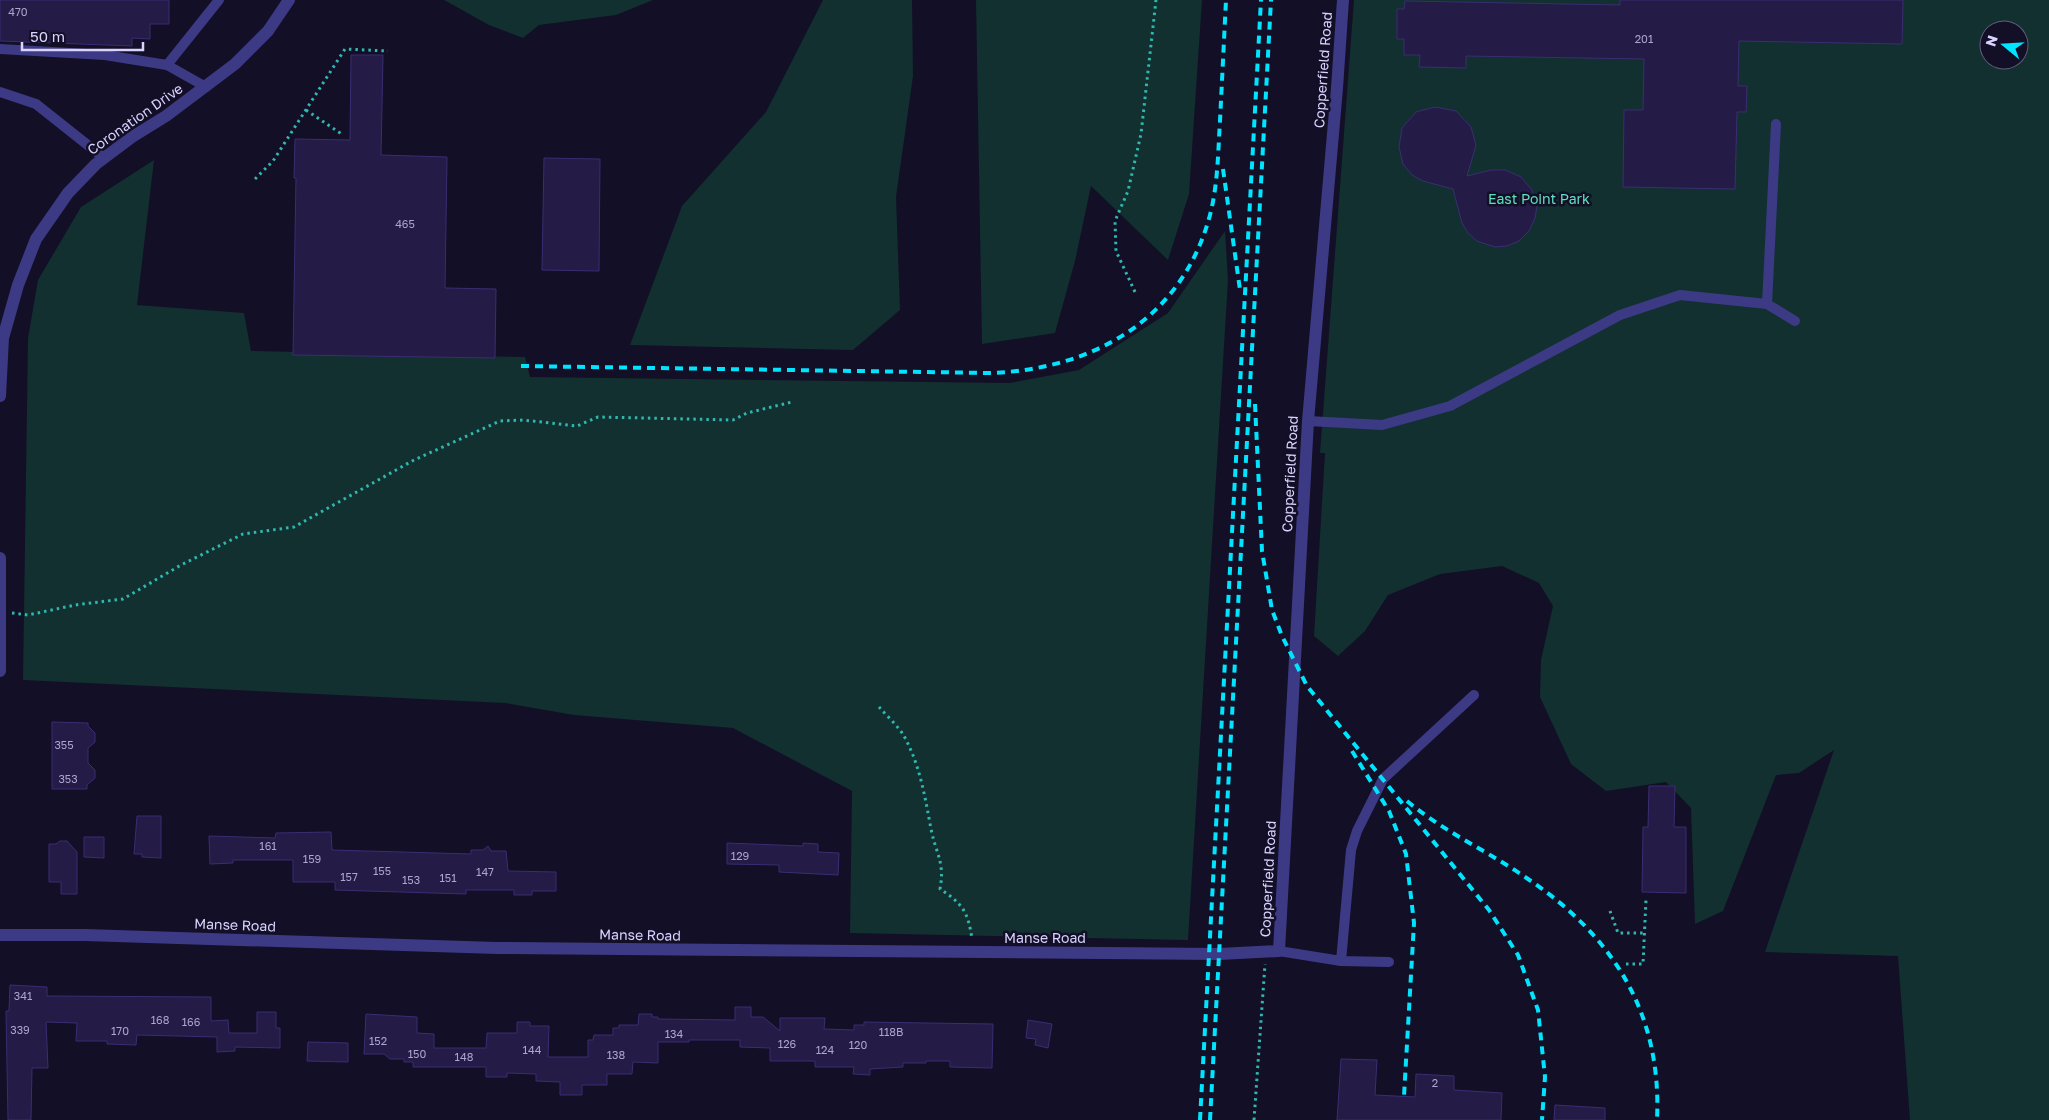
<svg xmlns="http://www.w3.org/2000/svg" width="2049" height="1120" font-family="'Golos Text',sans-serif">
  <rect width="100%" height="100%" fill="#130f26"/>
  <path fill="#12302f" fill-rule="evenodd" d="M444,0H653L616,15L539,25L523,38L489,25Z
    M823,0H912L913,76L896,197L900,310L853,350L630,345L682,206L766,112Z
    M976,0H1202L1189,194L1168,260L1091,186L1075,261L1055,333L982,344Z
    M1354,0H2049V1120H1910L1898,956L1765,952L1834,750L1799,773L1776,775L1723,911L1695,924L1691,808L1666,782L1606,791L1571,764L1540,697L1541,660L1553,606L1539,583L1502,566L1440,574L1388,595L1365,631L1338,656L1314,636L1325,453H1320ZM1989,30H2019V60H1989Z
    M154,160L137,305L244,313L251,351L525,357L530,377L1010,383L1079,370L1168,313L1225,231L1228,280L1188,940L850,933L852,791L733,728L574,715L505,703L23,680L28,338L38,280L81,207Z"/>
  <path fill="#241b47" stroke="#3b2d73" d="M0,0H169V24H150V39L132,38V46L0,41Z
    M1620,0H1903L1902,44L1739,41L1738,86H1747L1746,112H1737L1735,189L1623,187L1624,110H1643L1644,59L1466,56V68L1419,67L1420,55H1404V39H1397V9H1404L1405,1L1620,5Z
    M351,55H383L381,155L447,157L445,288L496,289L495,358L293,355L296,178H294L295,139L350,140Z
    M1435,107L1456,111L1471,127L1476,145L1467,176L1491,170H1505L1521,177L1532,190L1537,206L1535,218L1529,231L1519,241L1507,246L1495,247L1477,241L1468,233L1462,223L1453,189L1423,181L1412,175L1403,164L1399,147L1402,128L1416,112Z
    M544,158L600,159L599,271L542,270Z
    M52,722L88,723V726L95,733V742L88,748V763L95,770V778L87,785V789H52Z
    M1649,786H1675L1674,827H1686V893L1642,892L1643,827H1648Z
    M137,816H161V858L142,857V854H134Z
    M331,832L332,850L471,854V850H483L488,846L491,851H506L508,871L556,872V891H532V895H514V890H466V894L335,890V882H293V860H233V863L210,864L209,836L275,838L276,833Z
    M84,837H104V858L84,857Z
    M60,841H67L77,852V894H61V882H49V844H56Z
    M727,843L803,846V843L818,844V852L839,853L838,875L779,872V865L727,864Z
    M10,985L47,987V996L211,997V1021L228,1020L229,1033H257V1012H276V1028H280V1048L235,1047V1051L217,1052V1037L137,1035L136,1045L107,1044V1041H76L77,1023L46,1022L48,1068H32L31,1120H8L6,1011H9Z
    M735,1007H751V1017H763L780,1031V1018H825L824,1029L854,1030V1025H864V1022L993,1024L992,1068L950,1067V1061H926V1063H903V1067L870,1069V1075L853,1074L854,1067H815V1061H770V1048L740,1047V1040H689V1042H658V1063L633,1062L632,1074H607V1085H582V1095H560V1082L536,1081V1074L507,1073V1077H486V1067H413V1062H404V1059H390L384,1054H364L366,1014L417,1017V1033L434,1034V1048H486L487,1033H517V1022H530V1026H549L548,1057H588V1040H593L594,1035H613V1028H619V1025H638L639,1014H652V1017H658V1019L735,1020Z
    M1028,1020L1052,1024L1048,1048L1035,1045L1036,1039L1026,1038Z
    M308,1042L348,1043V1062L307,1061Z
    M1341,1059L1377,1060L1375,1095L1415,1097L1416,1074L1454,1076V1090L1502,1093L1501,1120H1337Z
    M1555,1105L1605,1108V1120H1554Z"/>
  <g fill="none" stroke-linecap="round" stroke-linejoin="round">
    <path stroke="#2fb8b0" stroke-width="3" stroke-dasharray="2.5 4" stroke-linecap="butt" d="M306,110L343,135
      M255,179L273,161L345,49L388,51
      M1135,292L1116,251L1115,221L1128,191L1141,134L1156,0
      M12,613L28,615L75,605L123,599L181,565L243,534L294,527L414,460L500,421L523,420L577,426L598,417L733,420L747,413L792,402
      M879,707C887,716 898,726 904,736C920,765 925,797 931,829C936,854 945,862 940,889C963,904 968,912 972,939
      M1610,911L1618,933H1646
      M1626,964H1643L1646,900
      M1254,1120L1265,964"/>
    <path stroke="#3d3a85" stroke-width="10" d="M0,49L105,55L167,65L206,87
      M167,65L219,0
      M0,92L36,104L104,158
      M1767,304L1795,321
      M1308,421L1382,425L1450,406L1620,315L1680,295L1767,304L1776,124
      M1279,951L1341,961L1351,850L1357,831L1383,779L1474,695
      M1341,961L1389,962"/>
    <path stroke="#3d3a85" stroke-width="12" d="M0,935H85L497,948L1219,954L1279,951L1308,421L1337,88L1343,0"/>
    <path stroke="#3d3a85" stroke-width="12" d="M0,396L3,338L18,285L36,239L68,193L96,164L132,137L166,116L235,64L268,31L289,0
      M0,558V671"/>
    <path stroke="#00e5ff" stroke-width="4" stroke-dasharray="8 6" stroke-linecap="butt" d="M1223,169L1240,290
      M521,366L991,373C1093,369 1182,320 1210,215C1218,184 1218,152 1220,121C1222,81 1224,40 1226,0
      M1255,404L1262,551L1272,610L1282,636L1307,686L1489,910L1518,955L1538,1010L1545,1077L1542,1120
      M1352,751L1389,811L1406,854L1414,923L1404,1096
      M1407,801C1444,832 1488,851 1528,879C1614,937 1662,1014 1657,1120
      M1200,1120L1261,0
      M1210,1120L1271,0"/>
  </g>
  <g text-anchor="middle" stroke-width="5" stroke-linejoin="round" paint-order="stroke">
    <g font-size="11" fill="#aca6d1">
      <text x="18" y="16">470</text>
      <text x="1644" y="43">201</text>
      <text x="405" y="228">465</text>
      <text x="64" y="749">355</text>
      <text x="68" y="783">353</text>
      <text x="268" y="850">161</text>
      <text x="740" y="860">129</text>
      <text x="312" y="863">159</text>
      <text x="382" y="875">155</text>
      <text x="485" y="876">147</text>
      <text x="349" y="881">157</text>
      <text x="448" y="882">151</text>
      <text x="411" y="884">153</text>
      <text x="23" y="1000">341</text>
      <text x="160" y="1024">168</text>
      <text x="191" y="1026">166</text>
      <text x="20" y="1034">339</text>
      <text x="120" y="1035">170</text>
      <text x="891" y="1036">118B</text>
      <text x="674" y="1038">134</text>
      <text x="378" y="1045">152</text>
      <text x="787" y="1048">126</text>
      <text x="858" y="1049">120</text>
      <text x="532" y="1054">144</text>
      <text x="825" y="1054">124</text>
      <text x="417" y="1058">150</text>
      <text x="616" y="1059">138</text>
      <text x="464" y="1061">148</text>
      <text x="1435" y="1087">2</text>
    </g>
    <g font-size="14" fill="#d9d4ff" stroke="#130f26">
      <text transform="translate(1323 70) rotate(-86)" y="5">Copperfield Road</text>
      <text transform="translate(135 119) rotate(-35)" y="5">Coronation Drive</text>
      <text transform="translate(1290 474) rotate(-87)" y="5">Copperfield Road</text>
      <text transform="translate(1268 879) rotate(-87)" y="5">Copperfield Road</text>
      <text transform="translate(235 925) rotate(2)" y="5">Manse Road</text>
      <text transform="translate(640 935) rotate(1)" y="5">Manse Road</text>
      <text x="1045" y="943">Manse Road</text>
    </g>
    <g font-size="14" fill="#5fe0c0" stroke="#130f26">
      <text x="1539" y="204">East Point Park</text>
    </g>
  </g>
  <g transform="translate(2004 45) rotate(288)"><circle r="24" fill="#130f26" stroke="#625e7d"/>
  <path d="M0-4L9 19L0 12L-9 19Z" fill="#00e5ff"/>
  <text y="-8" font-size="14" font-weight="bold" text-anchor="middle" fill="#d9d4ff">N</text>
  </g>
  <path d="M22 42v8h121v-8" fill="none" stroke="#d9d4ff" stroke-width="2.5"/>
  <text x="30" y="42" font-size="15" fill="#d9d4ff" stroke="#130f26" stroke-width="4" paint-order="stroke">50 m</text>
</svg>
